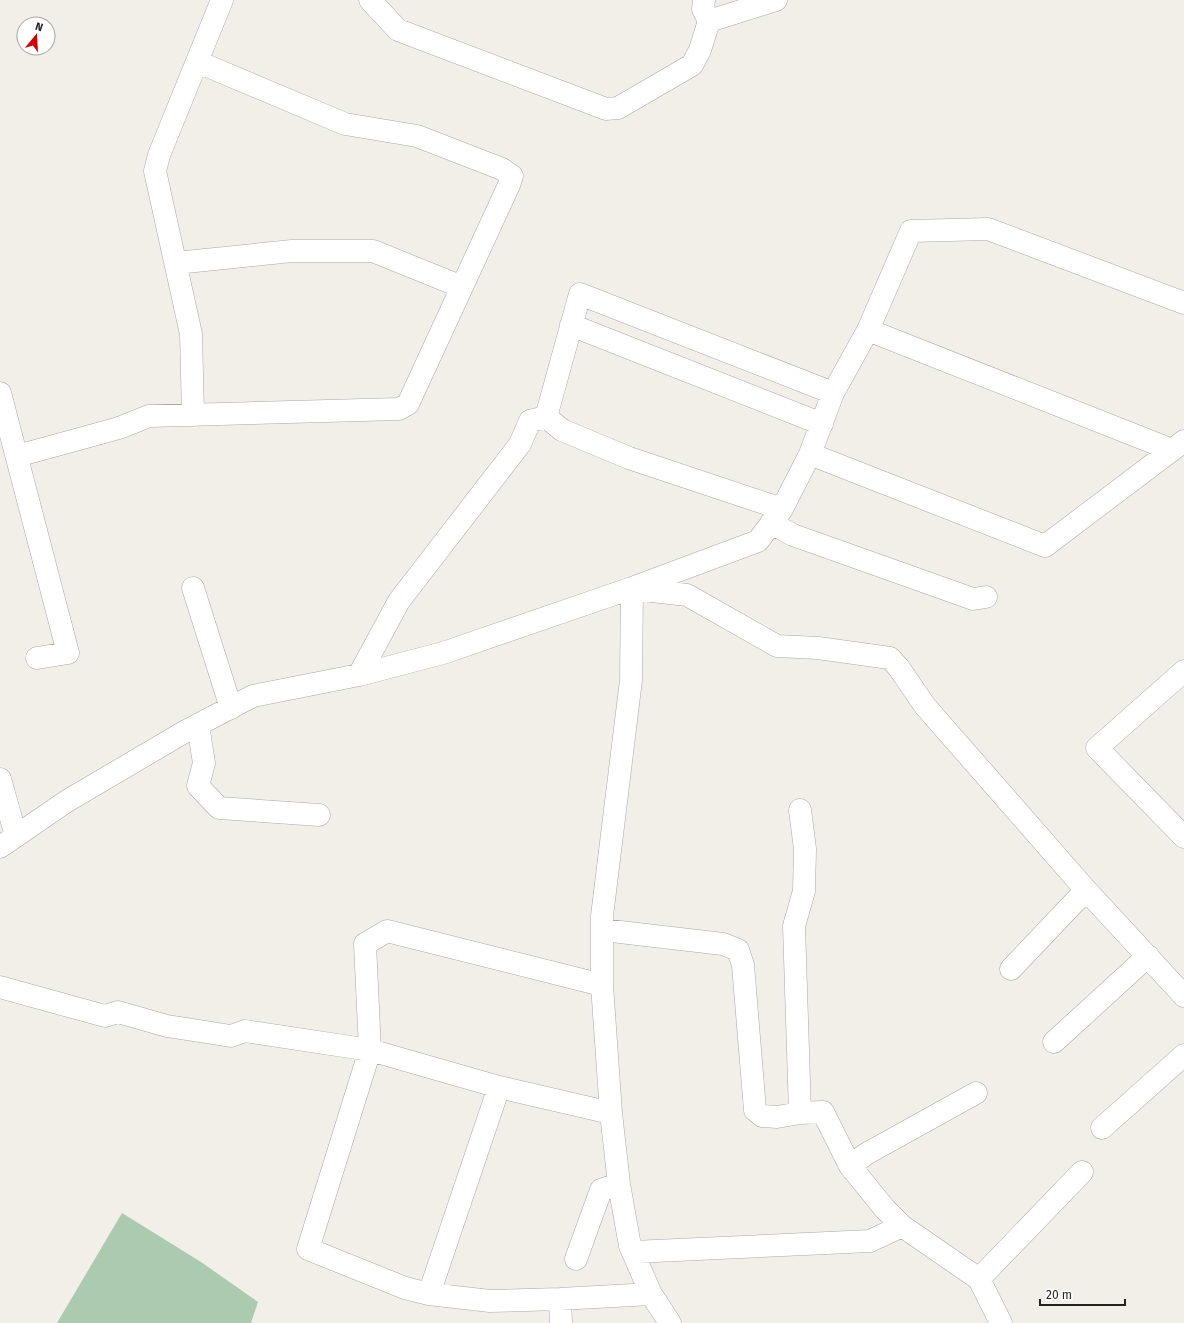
<svg xmlns="http://www.w3.org/2000/svg" width="1184" height="1323" font-family="'Fira Sans',sans-serif">
  <rect width="100%" height="100%" fill="#f2efe9"/>
  <path fill="#aacbaf" d="M122,1213L201,1262L258,1302L251,1323H57Z"/>
  <g fill="none" stroke-linecap="round" stroke-linejoin="round">
    <defs>
      <path id="minor" d="M370,0L398,30L606,109L618,108L692,65L700,50L709,21L703,9L704,0
        M709,21L776,0
        M176,263L292,251H373L462,287
        M571,325L822,424
        M868,330L1172,450
        M0,393L68,653L37,658
        M193,415L191,334L155,171L159,155L222,0
        M546,417L580,294L833,393
        M546,417L562,430L629,458L782,509
        M810,454L1045,546L1184,441
        M17,456L119,428L149,416L399,409L408,404L509,185L512,176L502,169L417,136L345,124L198,62
        M771,523L793,535L973,599L986,597
        M193,588L231,708
        M632,588L631,680L602,916V985L611,1113L619,1184L630,1246L651,1294L670,1323
        M635,589L687,595L777,646L818,648L890,658L899,668L925,706L1086,890L1184,996
        M1184,671L1097,748L1184,837
        M359,675L399,601L520,444L530,421L546,417
        M198,725L204,763L198,786L219,808L319,815
        M0,779L16,836
        M800,810L805,849L804,891L794,926L800,1113
        M0,847L67,801L186,731L253,696L359,675L443,653L632,588L758,541L782,509L810,454L833,393L868,330L911,231L988,229L1184,303
        M603,930L723,944L738,950L743,965L755,1110L762,1116L777,1117L800,1113L823,1112L850,1166L885,1209L902,1226L979,1279L1001,1323
        M1011,969L1086,890
        M602,985L387,931L365,944L370,1050L308,1249L405,1288L429,1294L490,1301L560,1299L651,1294
        M0,987L105,1016L118,1012L167,1026L231,1036L245,1031L370,1050L499,1087L611,1113
        M1054,1042L1148,956
        M1102,1128L1184,1055
        M850,1166L866,1154L976,1093
        M633,1252L870,1241L902,1226
        M576,1259L601,1190L619,1184
        M979,1279L1082,1172
        M429,1294L499,1087
        M560,1299L561,1323"/>
    </defs>
    <use href="#minor" stroke="#a9a9a9" stroke-width="23"/>
    <use href="#minor" stroke="#fff" stroke-width="22"/>
  </g>
  <g transform="translate(36 36) rotate(18)"><circle r="19" fill="#ffffff" stroke="#a7a7a7"/>
  <path d="M0-3L7 15L0 10L-7 15Z" fill="#d40000"/>
  <text y="-6" font-size="11" font-weight="bold" text-anchor="middle" fill="#222222">N</text>
  </g>
  <path d="M1040 1299v6h85v-6" fill="none" stroke="#222222" stroke-width="2"/>
  <text x="1046" y="1299" font-size="12" fill="#222222" stroke="#ffffff" stroke-width="3" paint-order="stroke">20 m</text>
</svg>
